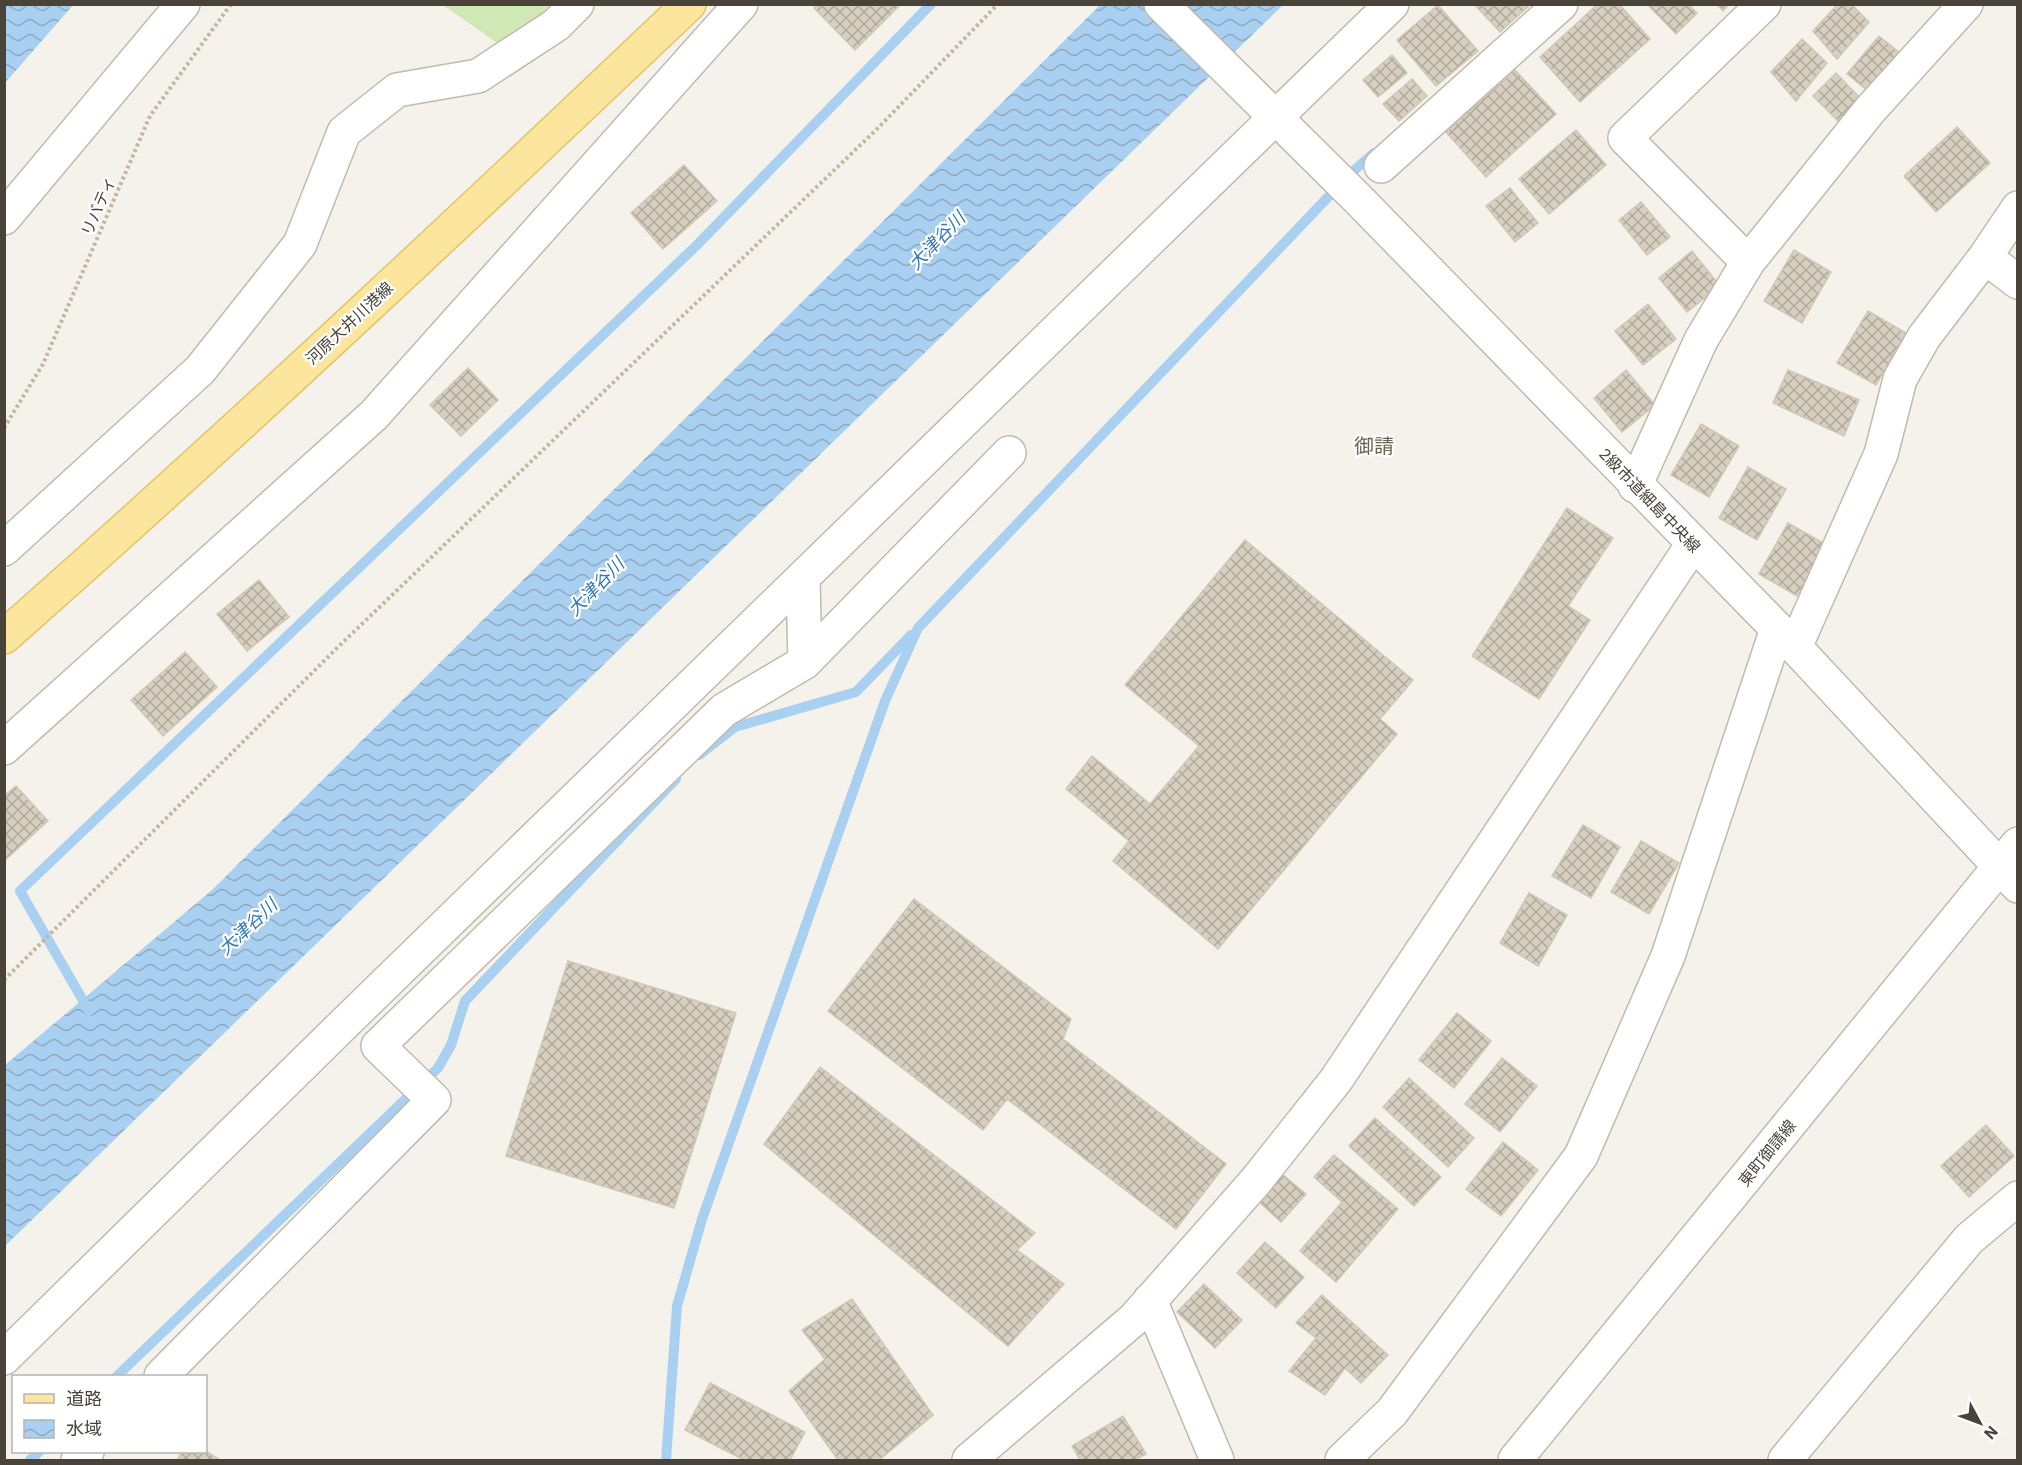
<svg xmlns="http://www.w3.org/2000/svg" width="2022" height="1465" font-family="'IBM Plex Sans','Noto Sans JP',sans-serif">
  <defs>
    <pattern id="water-waves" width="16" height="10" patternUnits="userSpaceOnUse" patternTransform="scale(1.5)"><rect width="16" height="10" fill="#a9d0f0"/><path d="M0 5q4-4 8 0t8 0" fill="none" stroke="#8caac3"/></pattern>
    <pattern id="building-cross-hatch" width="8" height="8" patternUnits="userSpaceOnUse" patternTransform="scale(1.5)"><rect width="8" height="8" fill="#d7cfc0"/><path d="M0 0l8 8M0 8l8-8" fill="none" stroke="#b0aa9d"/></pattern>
  </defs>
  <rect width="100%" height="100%" fill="#f5f2eb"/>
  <path fill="#cfe8b5" d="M443,5H550L507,50Z"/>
  <path fill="url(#water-waves)" d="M5,4L73,5L5,83L4,5Z
    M1100,5H1283L5,1246V1065L212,890Z"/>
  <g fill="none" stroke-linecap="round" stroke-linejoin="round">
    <path stroke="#a9d0f0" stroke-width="10" d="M699,755L735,727L856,692L911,635
      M89,1011L20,891L697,245L931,4
      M117,1376L438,1068L451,1045L465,1001L676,779
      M30,1460L39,1452
      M666,1460L677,1306L702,1219L885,701L918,628L1350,174L1374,153"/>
  </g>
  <path fill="url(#building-cross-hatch)" stroke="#d1c7b4" stroke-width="1.5" d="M818,4H901L855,50L814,8Z
    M1474,4H1531L1500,32Z
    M1598,4H1619L1650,39L1580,102L1540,57Z
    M1647,4H1688L1697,13L1676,34Z
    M1716,4H1729L1723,11Z
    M1838,4H1851L1869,22L1837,59L1813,31Z
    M1438,5L1478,51L1436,86L1397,40Z
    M1879,36L1900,53L1868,91L1847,74Z
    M1802,39L1827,63L1796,101L1771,72Z
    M1392,55L1407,73L1378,97L1363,80Z
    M1515,70L1556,114L1486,177L1446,132Z
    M1836,73L1862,100L1839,122L1813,96Z
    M1412,79L1427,96L1399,121L1383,104Z
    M1957,127L1990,163L1936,212L1904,176Z
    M1576,130L1606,165L1549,214L1519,179Z
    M684,165L717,201L663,249L631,213Z
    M1510,188L1538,223L1515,242L1486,206Z
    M1641,202L1670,237L1647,255L1619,220Z
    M1794,250L1831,272L1802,323L1764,301Z
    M1692,251L1720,286L1687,312L1659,278Z
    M1648,304L1676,339L1643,365L1615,331Z
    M1868,311L1906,333L1876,385L1837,363Z
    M468,368L498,400L461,436L430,405Z
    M1626,370L1655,405L1622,432L1594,398Z
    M1788,370L1859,400L1844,436L1773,403Z
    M1701,424L1739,446L1709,497L1671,475Z
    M1748,467L1786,489L1757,540L1719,518Z
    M1567,508L1613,538L1568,606L1590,620L1539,699L1472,656Z
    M1788,523L1827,545L1797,596L1759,574Z
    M1245,540L1413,680L1380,719L1397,734L1218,949L1113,861L1129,841L1066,789L1092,756L1150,804L1199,746L1125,685Z
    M259,580L289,617L247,651L217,614Z
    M185,652L217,687L163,736L131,700Z
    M16,786L48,821L4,861V796Z
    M1583,825L1620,847L1591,898L1552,876Z
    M1641,841L1679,863L1649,914L1611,892Z
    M1529,893L1567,915L1538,966L1500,943Z
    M914,899L1071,1019L1063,1039L1226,1164L1176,1229L1007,1099L983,1130L828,1011Z
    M568,961L736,1013L674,1208L506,1156Z
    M1457,1013L1491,1041L1454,1088L1419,1060Z
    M1502,1058L1537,1086L1500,1132L1465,1104Z
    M820,1067L1035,1233L1017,1250L1064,1284L1008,1346L764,1144Z
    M1409,1078L1474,1138L1448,1167L1383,1107Z
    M1375,1118L1441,1177L1414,1206L1349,1146Z
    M1986,1125L2014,1156L1969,1197L1941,1166Z
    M1503,1142L1538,1170L1501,1216L1466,1189Z
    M1334,1155L1398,1209L1336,1282L1300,1251L1342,1202L1314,1177Z
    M1282,1174L1306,1194L1281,1222L1258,1201Z
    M1265,1242L1304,1277L1276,1308L1237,1273Z
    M1204,1284L1242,1320L1215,1348L1177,1312Z
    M1322,1295L1388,1355L1361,1383L1345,1368L1325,1395L1289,1371L1316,1338L1296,1323Z
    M852,1299L933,1415L879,1460H838L789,1391L825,1359L802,1330Z
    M710,1383L805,1432L790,1460H744L685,1430Z
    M1123,1416L1146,1454L1135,1460H1080L1072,1446Z
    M206,1451L220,1460H177L182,1452Z"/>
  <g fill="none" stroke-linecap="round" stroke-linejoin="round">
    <defs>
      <path id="minor" d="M1161,4L1359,200L1795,647L2018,886
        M1381,166L1561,4
        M4,218L183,4
        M1985,257L2018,282
        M1748,262L1625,138L1764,4
        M1635,486L1701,340L1748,262L1870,110L1966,4
        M4,549L200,370L300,244L344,132L397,90L478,76L556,25L577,4
        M803,580L805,662
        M1795,647L1881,454L1900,379L1924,337L1985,257L2018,208
        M4,748L374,415L741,4
        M1150,1300L1217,1460
        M4,1358L351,1017L1392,4
        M161,1376L434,1100L378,1046L724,710L805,662L1009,453
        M78,1460L87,1452
        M969,1460L1134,1319L1255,1182L1336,1080L1693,544
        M1342,1460L1392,1412L1581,1156L1668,956L1777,629
        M1515,1460L2018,844
        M1785,1460L1969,1239L2018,1198"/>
      <path id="major" d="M4,637C237,431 464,218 689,4"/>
    </defs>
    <use href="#minor" stroke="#c1bbad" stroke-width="36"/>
    <use href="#major" stroke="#e2c36c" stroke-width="36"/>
    <path stroke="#c2b79f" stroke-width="4" stroke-dasharray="3 3" stroke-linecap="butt" d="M4,428L43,364L150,116L231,4
      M4,980L338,647L877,129L998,4"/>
    <use href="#minor" stroke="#fff" stroke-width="33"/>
    <use href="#major" stroke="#fce59d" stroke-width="33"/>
  </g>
  <g text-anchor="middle" stroke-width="4.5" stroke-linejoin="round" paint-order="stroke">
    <g font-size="16" fill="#494339" stroke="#fff">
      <text transform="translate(98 206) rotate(-67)" y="6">リバティ</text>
      <text transform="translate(349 323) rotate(-43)" y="6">河原大井川港線</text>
      <text transform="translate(1650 500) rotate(46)" y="6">2級市道細島中央線</text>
      <text transform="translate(1767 1153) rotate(-51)" y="6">東町御請線</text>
    </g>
    <g font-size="18" font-style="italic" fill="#3378b4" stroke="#fff">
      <text transform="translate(937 241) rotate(-46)" y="6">大津谷川</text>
      <text transform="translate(596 587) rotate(-46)" y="6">大津谷川</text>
      <text transform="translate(248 927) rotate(-43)" y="6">大津谷川</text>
    </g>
    <g font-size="20" fill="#6c6250" stroke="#fff">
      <text x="1374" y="453">御請</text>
    </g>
  </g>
  <rect width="2022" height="1465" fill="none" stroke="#494339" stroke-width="12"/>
  <rect x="12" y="1375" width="195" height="78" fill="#ffffff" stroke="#b6b4b0" stroke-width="1.5"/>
  <rect x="24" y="1394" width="30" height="9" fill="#fce59d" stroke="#b6b4b0" stroke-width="1.5"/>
  <text x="66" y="1405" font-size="18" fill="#494339">道路</text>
  <rect x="24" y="1420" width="30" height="18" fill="url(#water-waves)" stroke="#b6b4b0" stroke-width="1.5"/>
  <text x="66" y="1435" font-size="18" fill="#494339">水域</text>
  <g transform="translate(1980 1423) rotate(131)" stroke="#ffffff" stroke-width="4.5" paint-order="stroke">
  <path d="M0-4.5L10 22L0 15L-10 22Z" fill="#494339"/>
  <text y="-9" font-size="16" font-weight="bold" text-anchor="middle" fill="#494339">N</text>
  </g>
</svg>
